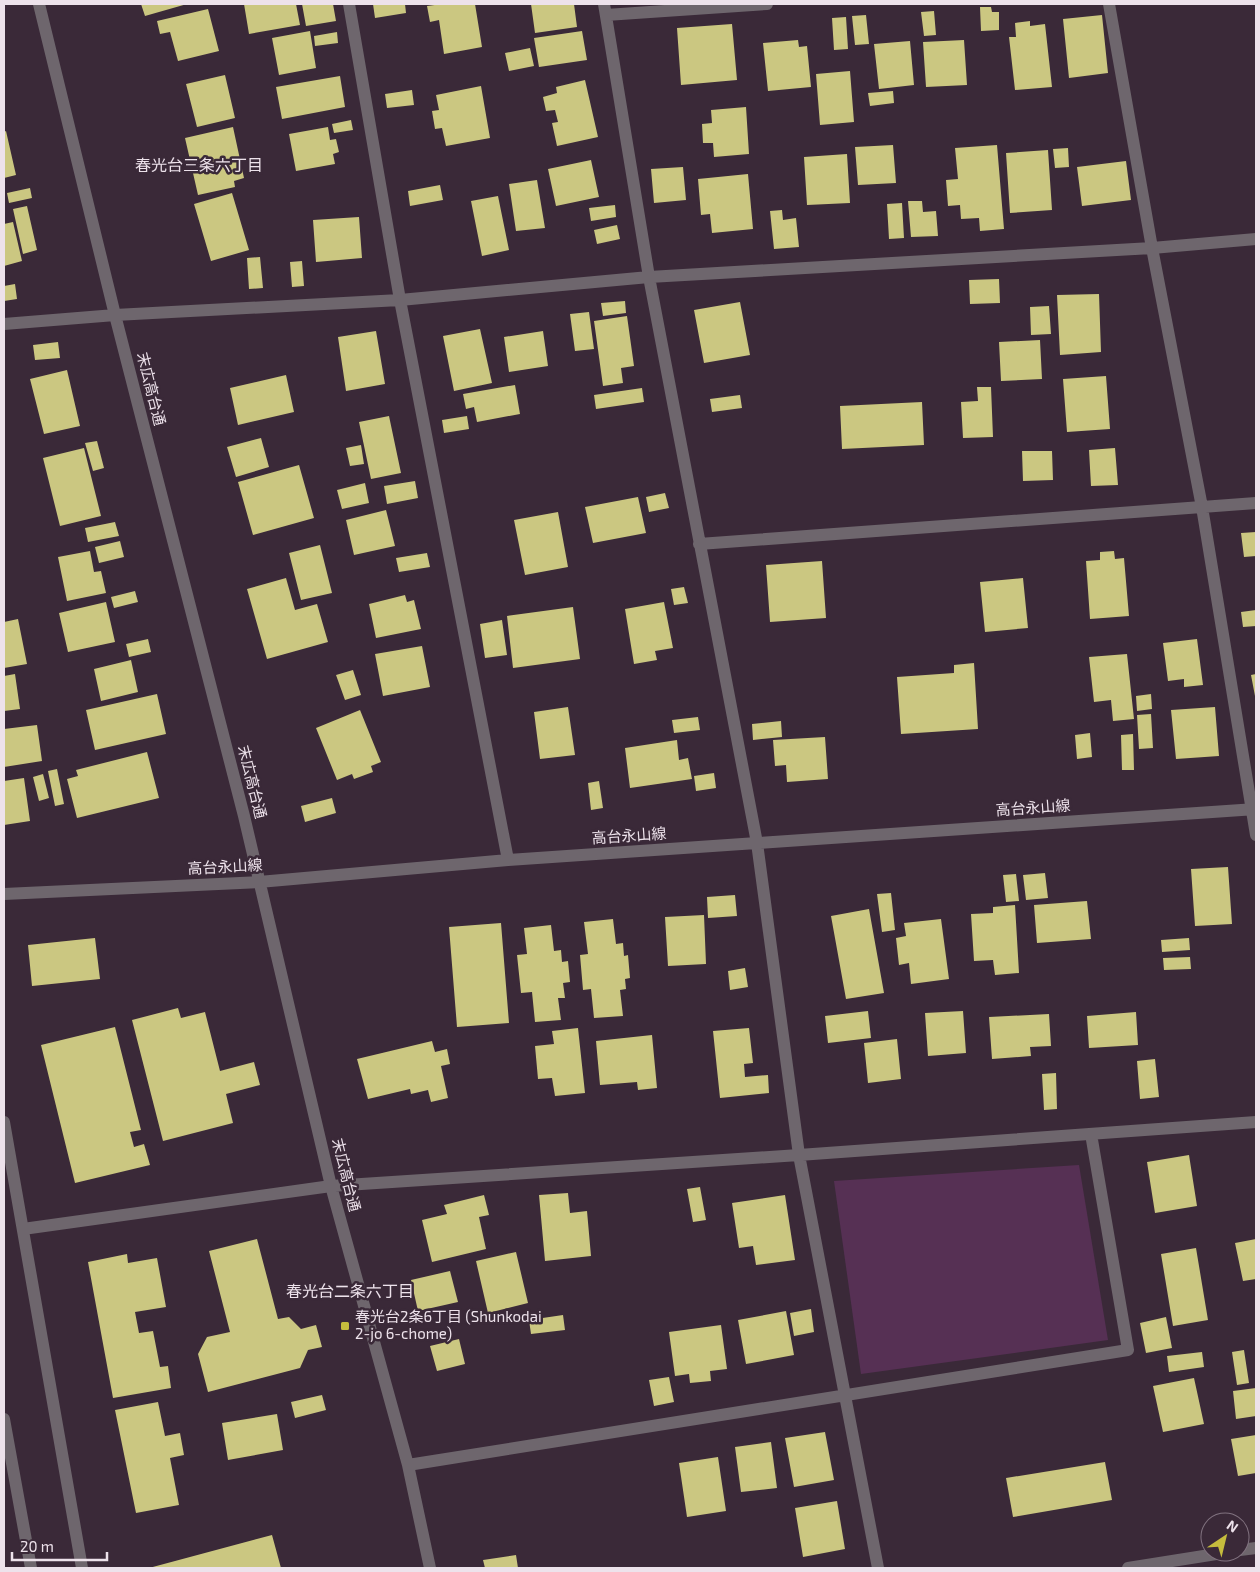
<svg xmlns="http://www.w3.org/2000/svg" width="1260" height="1572" font-family="'Exo 2','Noto Sans JP',sans-serif">
  <rect width="100%" height="100%" fill="#3a2938"/>
  <path fill="#563054" d="M1079,1165L1108,1340L861,1374L834,1181Z"/>
  <path fill="#cbc781" d="M141,4H187L145,16Z
    M244,4H296L300,25L249,34Z
    M302,4H333L336,21L306,26Z
    M373,4H405L406,13L375,18Z
    M442,4H475L482,47L444,54L439,20L430,22L427,6Z
    M531,4H574L577,27L535,33Z
    M980,7H991L992,12H999V30L981,31Z
    M208,9L219,51L178,61L170,32L160,34L157,21Z
    M934,11L936,35L924,36L921,12Z
    M866,15L869,44L855,45L852,16Z
    M1102,15L1108,73L1069,78L1063,19Z
    M846,17L848,49L834,50L832,18Z
    M1030,21V26L1045,24L1052,87L1015,90L1009,37H1016L1015,23Z
    M732,24L737,80L681,85L677,28Z
    M310,31L316,68L279,75L272,38Z
    M582,31L587,60L539,67L534,38Z
    M337,32L338,43L315,46L314,36Z
    M798,40L799,47L807,46L811,87L768,91L763,43Z
    M964,40L967,85L926,87L923,42Z
    M910,41L914,85L879,89L874,44Z
    M530,48L534,66L509,71L505,53Z
    M850,71L854,122L820,125L816,74Z
    M225,75L235,118L197,127L186,84Z
    M340,76L345,107L282,119L276,87Z
    M585,80L598,137L557,146L552,123L558,122L555,110L546,111L543,97L557,93L556,87Z
    M481,86L490,138L446,146L442,128L435,129L432,111L439,110L436,95Z
    M412,90L414,105L387,108L385,94Z
    M893,91L894,103L870,106L868,93Z
    M746,107L749,154L714,157L713,143H703L702,124L712,123L711,110Z
    M351,120L353,130L334,133L332,124Z
    M233,127L244,178L234,181L235,187L198,195L185,138Z
    M328,127L330,140L336,139L339,152L333,154L335,164L296,171L289,134Z
    M6,131L16,175L4,178V132Z
    M893,145L896,183L858,185L855,147Z
    M997,145L1004,229L980,231L979,218L961,219L960,205L948,206L946,180L958,179L955,148Z
    M1068,148L1069,167L1055,168L1053,149Z
    M1048,150L1052,210L1010,213L1006,153Z
    M847,154L850,203L807,205L804,157Z
    M591,160L599,197L556,206L548,169Z
    M1126,161L1131,200L1082,206L1077,167Z
    M683,167L686,200L654,203L651,169Z
    M748,174L753,229L712,233L710,214L701,215L698,179Z
    M537,180L545,228L516,231L509,184Z
    M440,185L443,200L410,206L408,191Z
    M30,188L32,198L9,203L7,193Z
    M232,193L249,250L211,261L194,204Z
    M498,196L509,250L482,256L471,201Z
    M908,201H922L923,212L936,211L938,236L911,237Z
    M902,203L904,238L889,239L887,204Z
    M615,205L616,217L591,221L589,208Z
    M27,206L37,250L23,254L13,209Z
    M782,210L783,220L796,218L799,247L774,249L770,211Z
    M359,217L362,258L316,262L313,220Z
    M13,222L22,261L4,266V224Z
    M617,225L620,239L597,244L594,230Z
    M260,257L263,288L249,289L247,258Z
    M302,261L304,286L292,287L290,262Z
    M999,279L1000,303L970,304L969,280Z
    M15,284L17,299L4,301V286Z
    M1099,294L1101,352L1060,355L1057,295Z
    M625,301L626,313L603,316L601,303Z
    M740,302L750,355L704,363L694,310Z
    M1049,306L1051,334L1031,335L1030,307Z
    M589,312L594,349L575,351L570,314Z
    M627,316L634,366L621,368L623,383L603,386L594,321Z
    M480,329L492,383L454,391L443,336Z
    M376,331L385,384L346,391L338,337Z
    M543,331L548,366L509,372L504,337Z
    M1040,340L1042,379L1001,381L999,342Z
    M58,342L60,358L35,360L33,345Z
    M67,370L80,426L44,434L30,379Z
    M286,375L294,412L238,425L230,388Z
    M1106,376L1110,429L1067,432L1063,379Z
    M515,385L520,414L477,422L474,407L466,409L463,394Z
    M977,387H991L993,437L963,438L961,402L978,401Z
    M642,388L644,402L596,409L594,395Z
    M740,395L742,408L712,412L710,399Z
    M922,402L924,445L842,449L840,406Z
    M389,416L401,473L371,479L359,422Z
    M467,416L469,429L444,433L442,420Z
    M261,438L269,467L236,477L227,447Z
    M97,441L104,468L93,471L85,443Z
    M361,445L364,464L350,466L346,448Z
    M84,448L101,516L60,526L43,458Z
    M1115,448L1118,485L1091,486L1089,450Z
    M1022,451H1052L1053,480L1023,481Z
    M299,465L314,518L253,535L238,482Z
    M415,481L418,498L387,504L384,486Z
    M365,483L369,503L342,509L337,490Z
    M665,493L669,508L649,512L646,497Z
    M638,497L646,533L593,543L585,507Z
    M386,510L395,546L354,555L346,520Z
    M558,512L568,567L525,575L514,520Z
    M115,522L119,536L88,542L85,528Z
    M1256,532V556L1244,557L1241,533Z
    M120,541L124,557L99,563L95,547Z
    M320,545L332,593L301,600L289,553Z
    M90,551L94,572L101,571L106,593L67,601L58,557Z
    M1114,551L1115,559L1124,558L1129,616L1090,619L1086,561L1100,560V552Z
    M427,553L430,567L399,572L396,558Z
    M822,561L826,618L770,622L766,565Z
    M286,578L295,610L317,604L328,642L267,659L247,589Z
    M1023,578L1028,628L985,632L980,582Z
    M684,587L688,603L674,605L671,589Z
    M135,591L138,602L114,608L111,597Z
    M405,595L407,602L414,600L421,629L376,638L369,604Z
    M106,602L115,642L68,652L59,613Z
    M664,602L673,648L655,651L657,660L634,664L625,609Z
    M573,607L580,659L513,668L507,616Z
    M1256,610V626L1243,627L1241,612Z
    M18,619L27,664L4,668V622Z
    M502,620L507,655L485,658L480,624Z
    M148,639L151,652L129,657L126,644Z
    M1197,639L1203,685L1184,687V679L1168,681L1163,643Z
    M422,646L430,687L383,696L375,654Z
    M1127,654L1134,719L1113,721L1111,700L1094,702L1089,657Z
    M131,660L138,692L101,701L94,669Z
    M974,663L978,729L901,734L897,677L954,673V665Z
    M353,670L361,695L345,700L336,675Z
    M15,674L20,709L4,711V676Z
    M1256,674V696H1255L1251,675Z
    M157,694L166,734L95,750L86,710Z
    M1151,694L1152,709L1137,711L1136,696Z
    M568,707L575,755L540,759L534,712Z
    M1215,707L1219,756L1176,759L1171,710Z
    M360,710L381,762L371,766L373,772L354,779L352,774L337,780L316,728Z
    M1151,714L1153,748L1139,749L1137,715Z
    M698,717L700,730L674,733L672,720Z
    M781,721L782,737L753,740L752,724Z
    M37,725L42,761L4,767V729Z
    M1090,733L1092,757L1077,759L1075,735Z
    M1133,734L1134,770H1122L1121,735Z
    M825,737L828,779L787,782L786,765L775,766L773,740Z
    M677,740L679,760L688,758L692,779L630,788L625,748Z
    M147,752L159,798L77,818L67,779L78,776L76,770Z
    M57,769L64,804L55,806L48,771Z
    M714,773L716,788L696,791L694,776Z
    M43,774L49,798L39,801L33,777Z
    M24,778L30,821L4,825V781Z
    M599,781L603,808L591,810L588,783Z
    M332,798L336,813L305,822L301,806Z
    M1228,867L1232,924L1195,926L1191,869Z
    M1045,873L1048,898L1026,900L1023,875Z
    M1016,874L1019,901L1006,902L1003,875Z
    M891,893L895,930L882,932L877,894Z
    M735,895L737,916L708,918L707,897Z
    M1087,901L1091,939L1037,943L1034,905Z
    M1015,905L1019,973L995,975L993,960L974,961L971,914L993,913V907Z
    M869,909L884,993L846,999L831,916Z
    M704,915L706,964L668,966L665,917Z
    M613,919L616,944L623,943L624,956L628,955L630,978L625,979L626,989L620,990L623,1016L594,1018L591,989L583,990L580,955L588,954L584,922Z
    M941,919L949,979L911,984L909,963L899,965L896,938L906,936L904,923Z
    M501,923L509,1023L457,1027L449,927Z
    M551,925L554,951L561,950L562,962L568,961L570,982L563,983L565,998H558L561,1020L535,1022L532,992L521,993L517,955L527,954L524,928Z
    M95,938L100,979L32,986L28,945Z
    M1189,938L1190,950L1162,952L1161,940Z
    M1190,957L1191,969L1164,970L1163,958Z
    M745,968L748,987L730,990L728,971Z
    M178,1008L181,1018L205,1012L220,1071L254,1062L260,1085L226,1094L233,1123L163,1141L132,1020Z
    M868,1011L871,1038L828,1043L825,1016Z
    M963,1011L966,1053L928,1056L925,1013Z
    M1136,1012L1138,1045L1089,1048L1087,1016Z
    M1049,1014L1051,1046L1030,1047L1031,1056L992,1059L989,1017Z
    M115,1027L141,1130L130,1132L134,1147L144,1144L150,1165L75,1183L41,1045Z
    M578,1028L585,1093L555,1096L552,1078L538,1079L535,1046L554,1044L552,1031Z
    M749,1028L753,1063L744,1064L745,1077L768,1075L769,1093L720,1098L713,1031Z
    M652,1035L657,1088L638,1090L637,1082L600,1085L596,1041Z
    M897,1039L901,1079L868,1083L864,1043Z
    M432,1041L435,1052L447,1049L450,1064L441,1066L448,1098L431,1102L428,1090L411,1094L410,1089L368,1099L357,1059Z
    M1155,1059L1159,1097L1140,1099L1137,1061Z
    M1056,1073L1057,1109L1044,1110L1042,1074Z
    M1189,1155L1197,1206L1155,1213L1147,1162Z
    M700,1187L706,1220L693,1222L687,1189Z
    M568,1193L570,1213L587,1211L591,1256L545,1261L539,1195Z
    M484,1195L489,1215L479,1217L486,1249L432,1262L422,1220L447,1214L444,1205Z
    M785,1195L795,1260L756,1265L753,1246L739,1248L732,1203Z
    M257,1239L278,1319L289,1317L301,1329L316,1325L322,1347L308,1350L300,1368L208,1392L198,1354L207,1337L230,1332L209,1251Z
    M1256,1239V1279L1243,1281L1235,1243Z
    M1196,1248L1208,1320L1173,1326L1161,1254Z
    M516,1252L528,1303L488,1313L476,1261Z
    M127,1254L128,1263L157,1258L166,1307L135,1312L139,1333L153,1331L160,1367L168,1366L171,1388L113,1398L88,1262Z
    M450,1271L458,1302L418,1311L411,1280Z
    M811,1309L814,1332L794,1336L790,1313Z
    M786,1311L794,1355L746,1364L738,1320Z
    M563,1315L565,1330L531,1334L529,1320Z
    M1166,1317L1172,1348L1146,1353L1140,1323Z
    M721,1325L727,1369L710,1371L711,1381L690,1383L689,1374L675,1376L669,1332Z
    M459,1339L465,1364L437,1371L430,1346Z
    M1244,1350L1249,1383L1237,1385L1232,1352Z
    M1202,1352L1204,1367L1169,1372L1167,1356Z
    M669,1377L674,1402L654,1406L649,1380Z
    M1194,1378L1204,1424L1163,1432L1153,1386Z
    M1256,1388V1416L1236,1419L1233,1391Z
    M322,1395L326,1410L295,1418L291,1402Z
    M158,1402L165,1436L180,1433L184,1455L170,1458L179,1505L136,1513L115,1410Z
    M277,1414L283,1450L228,1460L222,1423Z
    M825,1432L834,1480L794,1487L785,1438Z
    M1256,1435V1473L1238,1476L1231,1439Z
    M771,1442L777,1488L741,1492L735,1447Z
    M718,1457L726,1511L687,1517L679,1463Z
    M1105,1462L1112,1500L1013,1517L1006,1478Z
    M837,1501L845,1549L803,1557L795,1508Z
    M272,1535L281,1568H149Z
    M516,1555L518,1568H485L483,1560Z"/>
  <g fill="none" stroke-linecap="round" stroke-linejoin="round">
    <path stroke="#6e666d" stroke-width="12" d="M39,4L115,315L244,816L331,1186L408,1465L430,1568
      M349,4L400,300L508,860
      M604,4L649,277L757,843L799,1155L878,1568
      M1109,4L1152,248L1202,507L1256,835
      M606,15L767,4
      M4,324L115,315L400,300L649,277L1152,248L1256,239
      M699,544L1256,503
      M4,894L259,882L508,860L1256,809
      M4,1122L82,1568
      M23,1229L331,1186L799,1155L1256,1122
      M4,1419L31,1568
      M408,1465L1128,1350L1091,1134
      M1240,1550L1256,1548
      M1128,1568L1229,1552"/>
  </g>
  <rect fill="#c5bc3d" stroke="#3a2938" stroke-width="2" x="340" y="1321" width="10" height="10" rx="2.5"/>
  <g text-anchor="middle" stroke-width="5" stroke-linejoin="round" paint-order="stroke">
    <g font-size="15" fill="#ede2eb" stroke="#3a2938">
      <text transform="translate(151 389) rotate(76)" y="5">末広高台通</text>
      <text transform="translate(252 782) rotate(76)" y="5">末広高台通</text>
      <text transform="translate(1033 808) rotate(-4)" y="5">高台永山線</text>
      <text transform="translate(629 836) rotate(-4)" y="5">高台永山線</text>
      <text transform="translate(225 867) rotate(-3)" y="5">高台永山線</text>
      <text transform="translate(346 1175) rotate(76)" y="5">末広高台通</text>
    </g>
    <g font-size="15" fill="#ede2eb" stroke="#3a2938" text-anchor="start">
      <text x="355" y="1322">春光台2条6丁目 (Shunkodai<tspan x="355" dy="17">2-jo 6-chome)</tspan></text>
    </g>
    <g font-size="16" fill="#ede2eb" stroke="#3a2938">
      <text x="199" y="171">春光台三条六丁目</text>
      <text x="350" y="1297">春光台二条六丁目</text>
    </g>
  </g>
  <rect width="1260" height="1572" fill="none" stroke="#ede2eb" stroke-width="10"/>
  <g transform="translate(1225 1537) rotate(35)"><circle r="24" fill="#3a2938" stroke="#827380"/>
  <path d="M0-4L9 19L0 12L-9 19Z" fill="#c5bc3d"/>
  <text y="-8" font-size="14" font-weight="bold" text-anchor="middle" fill="#ede2eb">N</text>
  </g>
  <path d="M12 1552v8h95v-8" fill="none" stroke="#ede2eb" stroke-width="2.5"/>
  <text x="20" y="1552" font-size="15" fill="#ede2eb" stroke="#3a2938" stroke-width="4" paint-order="stroke">20 m</text>
</svg>
